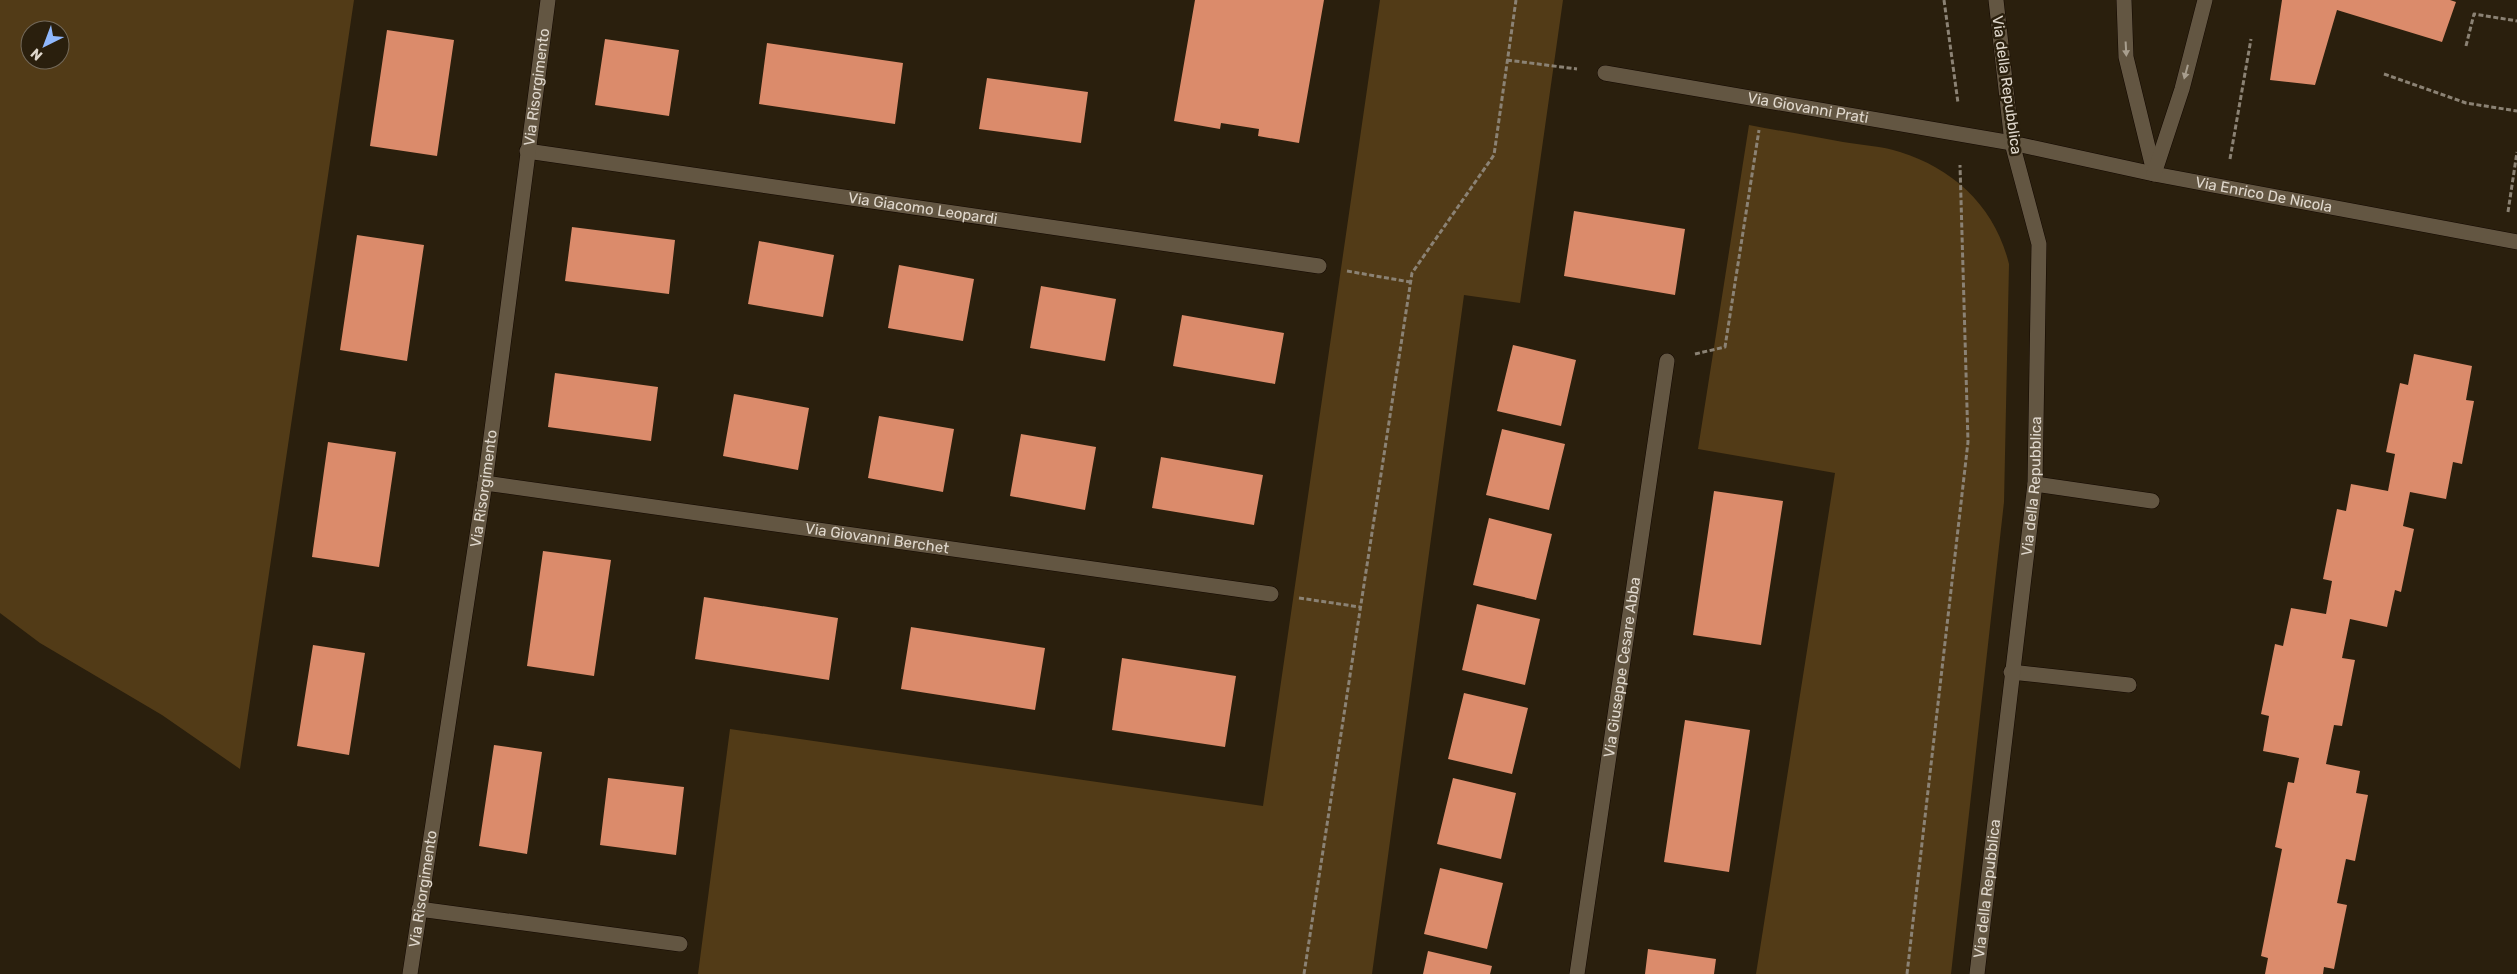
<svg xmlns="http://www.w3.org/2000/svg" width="2517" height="974" font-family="Rubik,sans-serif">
  <rect width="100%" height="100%" fill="#2a1f0d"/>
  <path fill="#523b17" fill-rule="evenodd" d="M0,0H354L240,769L162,715L40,643L0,613ZM30,30H60V60H30Z
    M1380,0H1563L1520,303L1464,295L1372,974H698L730,729L1263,806Z
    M1749,125C1780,131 1812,136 1843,142C1861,145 1882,146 1900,152C1954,169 1995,207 2009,264L2004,502L1951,974H1756L1835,473L1698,449Z"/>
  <path fill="#db8b6b" d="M1195,0H1324L1299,143L1258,136L1259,129L1221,123L1220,129L1174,121Z
    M2282,0H2450L2456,2L2442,42L2337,10L2315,85L2270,80Z
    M387,30L454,40L437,156L370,146Z
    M605,39L679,50L669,116L595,105Z
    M767,43L903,63L895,124L759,104Z
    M987,78L1088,92L1081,143L979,129Z
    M1574,211L1685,229L1675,295L1564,276Z
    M572,227L675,240L669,294L565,281Z
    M357,235L424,245L407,361L340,350Z
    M759,241L834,255L823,317L748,304Z
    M899,265L974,279L963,341L888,328Z
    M1041,286L1116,299L1105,361L1030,348Z
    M1182,315L1284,333L1275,384L1173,366Z
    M1513,345L1576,360L1561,426L1497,411Z
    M2414,354L2472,366L2466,400L2474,401L2462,464L2453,462L2446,499L2410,492L2403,526L2414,529L2401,592L2395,590L2387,627L2350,619L2342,658L2355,660L2342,726L2334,725L2326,764L2360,771L2356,793L2368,795L2355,861L2346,859L2337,903L2347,905L2334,969L2324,967L2323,974H2265L2268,958L2261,956L2282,849L2275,847L2288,782L2294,783L2299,758L2263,751L2269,716L2261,714L2275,644L2283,646L2291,608L2326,614L2332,581L2323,579L2337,509L2346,511L2351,484L2388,491L2395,454L2386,452L2400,383L2408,385Z
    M555,373L658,387L651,441L548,427Z
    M734,394L809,408L798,470L723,456Z
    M879,416L954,429L943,492L868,478Z
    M1502,429L1565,444L1549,510L1486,495Z
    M1021,434L1096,447L1085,510L1010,496Z
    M328,442L396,452L379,567L312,557Z
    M1161,457L1263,475L1254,525L1152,508Z
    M1714,491L1783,501L1761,645L1693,635Z
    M1489,518L1552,534L1536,600L1473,585Z
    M543,551L611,560L594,676L527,666Z
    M704,597L838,618L829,680L695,659Z
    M1477,604L1540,619L1525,685L1462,670Z
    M911,627L1045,648L1035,710L901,689Z
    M313,645L365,653L349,755L297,746Z
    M1122,658L1236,676L1225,747L1112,730Z
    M1464,693L1528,708L1512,774L1448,759Z
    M1685,720L1750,730L1729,872L1664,862Z
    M494,745L542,752L527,854L479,846Z
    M608,778L684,787L676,855L600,845Z
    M1453,778L1516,793L1501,859L1437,844Z
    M1440,868L1503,883L1487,949L1424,934Z
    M1648,949L1716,959L1714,974H1645Z
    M1428,951L1492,966L1490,974H1423Z"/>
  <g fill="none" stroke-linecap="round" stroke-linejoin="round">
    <defs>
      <g id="minor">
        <path d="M2124,0L2126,57L2154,172"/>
        <path id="s1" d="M1605,73L2012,143L2154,174L2517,242"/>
        <path id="s2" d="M527,151L1319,266"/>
        <path d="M2154,174L2182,89L2205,0"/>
        <path id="s3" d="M485,483L1271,594"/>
        <path d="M2035,484L2152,501"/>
        <path d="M2011,672L2129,685"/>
        <path d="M419,909L680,944"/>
        <path id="s4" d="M410,974L485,483L548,0"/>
        <path id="s5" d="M1577,974L1667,361"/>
        <path id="s6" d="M1977,974L2035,484L2039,244L2012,143L1996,0"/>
      </g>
    </defs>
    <use href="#minor" stroke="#130800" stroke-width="16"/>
    <path stroke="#8b8274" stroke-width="3" stroke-dasharray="5 2.5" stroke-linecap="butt" d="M1944,0L1958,103
      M2466,46L2474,14L2517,21
      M1507,60L1577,69
      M2384,74L2466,103L2517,111
      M2230,159L2251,39
      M2508,212L2517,152
      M1347,271L1410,282
      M1695,354L1725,347L1759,130
      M1299,598L1360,607
      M1304,974L1412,273L1494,155L1516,0
      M1907,974L1968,442L1960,165"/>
    <use href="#minor" stroke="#635642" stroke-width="15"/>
  </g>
  <defs><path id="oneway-solid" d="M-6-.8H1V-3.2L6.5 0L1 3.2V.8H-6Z" transform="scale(1.25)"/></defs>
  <g fill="#a89e8e">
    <use href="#oneway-solid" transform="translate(2126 49) rotate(87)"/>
    <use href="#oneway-solid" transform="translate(2186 72) rotate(105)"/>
  </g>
  <g text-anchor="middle" stroke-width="5" stroke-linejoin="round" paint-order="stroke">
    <g font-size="15" fill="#e0d8cd" stroke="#2a1f0d">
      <text transform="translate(2007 85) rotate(82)" y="5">Via della Repubblica</text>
      <text dy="5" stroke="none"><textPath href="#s4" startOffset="896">Via Risorgimento</textPath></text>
      <text dy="5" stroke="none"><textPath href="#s1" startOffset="206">Via Giovanni Prati</textPath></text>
      <text dy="5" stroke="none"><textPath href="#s1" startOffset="670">Via Enrico De Nicola</textPath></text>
      <text dy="5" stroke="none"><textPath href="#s2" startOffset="400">Via Giacomo Leopardi</textPath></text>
      <text dy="5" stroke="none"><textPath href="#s6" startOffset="491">Via della Repubblica</textPath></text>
      <text dy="5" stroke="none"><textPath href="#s4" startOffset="491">Via Risorgimento</textPath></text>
      <text dy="5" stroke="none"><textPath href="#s3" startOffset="396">Via Giovanni Berchet</textPath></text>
      <text dy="5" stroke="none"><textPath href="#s5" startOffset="310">Via Giuseppe Cesare Abba</textPath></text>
      <text dy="5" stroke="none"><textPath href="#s4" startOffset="86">Via Risorgimento</textPath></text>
      <text dy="5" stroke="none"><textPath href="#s6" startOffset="86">Via della Repubblica</textPath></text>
    </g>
  </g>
  <g transform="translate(45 45) rotate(222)"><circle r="24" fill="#2a1f0d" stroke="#73695a"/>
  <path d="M0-4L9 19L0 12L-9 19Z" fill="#90b8fd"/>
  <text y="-8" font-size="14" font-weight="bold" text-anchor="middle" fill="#e0d8cd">N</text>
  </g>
</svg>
